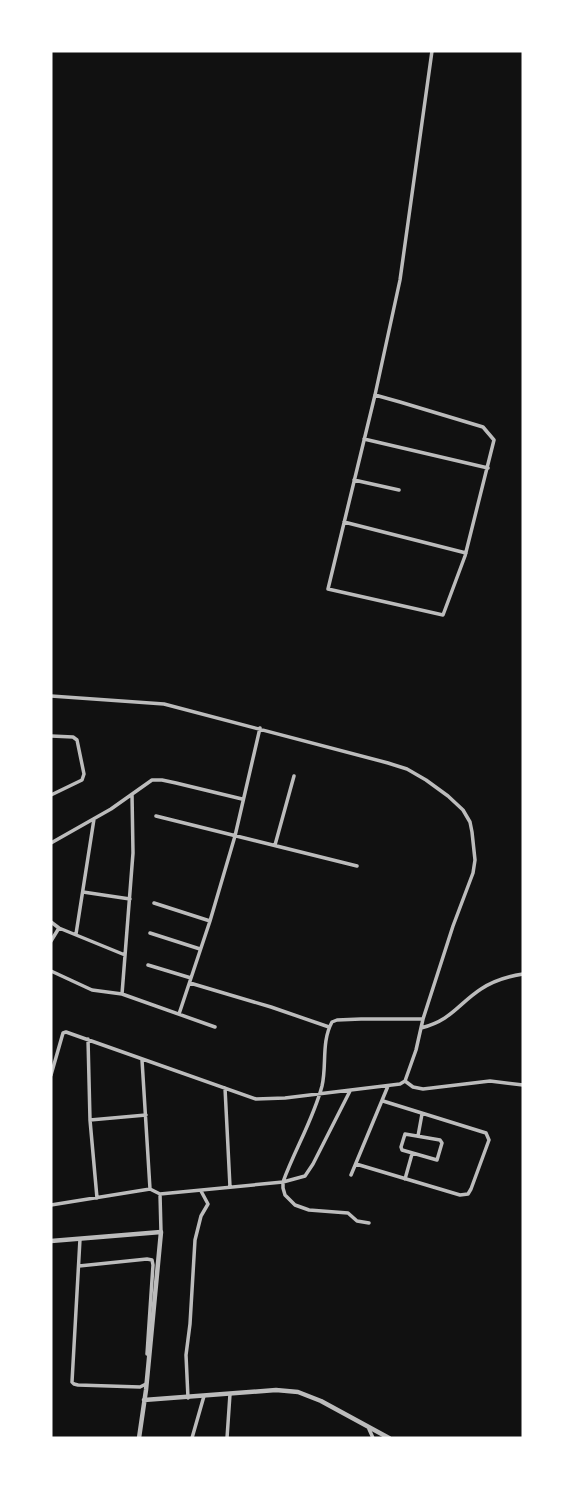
<svg xmlns="http://www.w3.org/2000/svg" width="574" height="1489" font-family="Cabin,sans-serif">
  <rect width="100%" height="100%" fill="#111"/>
  <g fill="none" stroke-linecap="round" stroke-linejoin="round">
    <path stroke="#bcbcbc" stroke-width="3.5" d="M375,395L400,402L483,427L494,440L465,556L443,615L328,589L375,395L400,280L432,51
      M364,439L488,468
      M354,480L399,490
      M344,522L466,553
      M51,696L164,704L388,763L407,769L426,780L448,796L463,810L470,822L472,832L475,860L473,873L453,926L423,1019L416,1050L405,1081L400,1084L285,1098L256,1099L66,1032L63,1033L51,1075
      M51,736L73,737L77,740L84,774L82,780L51,795
      M156,816L357,866
      M51,843L111,809L152,780H162L176,783L242,799
      M275,845L294,776
      M83,892L130,899
      M154,903L210,921
      M51,922L59,928L125,955
      M150,933L200,949
      M76,934L94,819
      M51,941L59,928
      M148,965L191,978
      M51,971L92,990L122,994L215,1027
      M190,983L271,1007L329,1027
      M122,994L133,853L132,794
      M179,1014L210,921L235,836L260,728
      M421,1028C452,1020 458,1004 481,989C493,981 510,976 523,974
      M88,1039L90,1120L97,1198
      M142,1060L150,1189
      M405,1081L413,1087L423,1089L490,1081L523,1085
      M225,1088L230,1187
      M90,1120L146,1115
      M405,1134L440,1140L442,1143L437,1160L402,1150L401,1147Z
      M418,1136L422,1114
      M356,1164L460,1195L468,1194L471,1189L489,1140L486,1133L383,1101
      M351,1175L388,1086
      M405,1179L412,1154
      M160,1194L161,1232
      M51,1205L150,1189L160,1194L283,1182L305,1176L313,1164L350,1091
      M369,1223L357,1221L348,1213L309,1210L295,1205L285,1195L283,1188V1182C295,1149 313,1120 322,1086C327,1065 321,1042 332,1022L337,1020L361,1019H423
      M80,1239L72,1382L74,1384L78,1385L140,1387L146,1384
      M79,1266L147,1259L152,1260L153,1265L147,1354
      M188,1398L186,1355L190,1324L195,1240L201,1216L208,1204L201,1191
      M369,1429L373,1438
      M192,1438L204,1396
      M227,1438L230,1394"/>
    <path stroke="#bcbcbc" stroke-width="4.5" d="M51,1241L161,1232L146,1390L139,1438
      M144,1400L276,1390L298,1392L321,1401L389,1438"/>
  </g>
  <rect width="574" height="1489" fill="none" stroke="#ffffff" stroke-width="105"/>
</svg>
